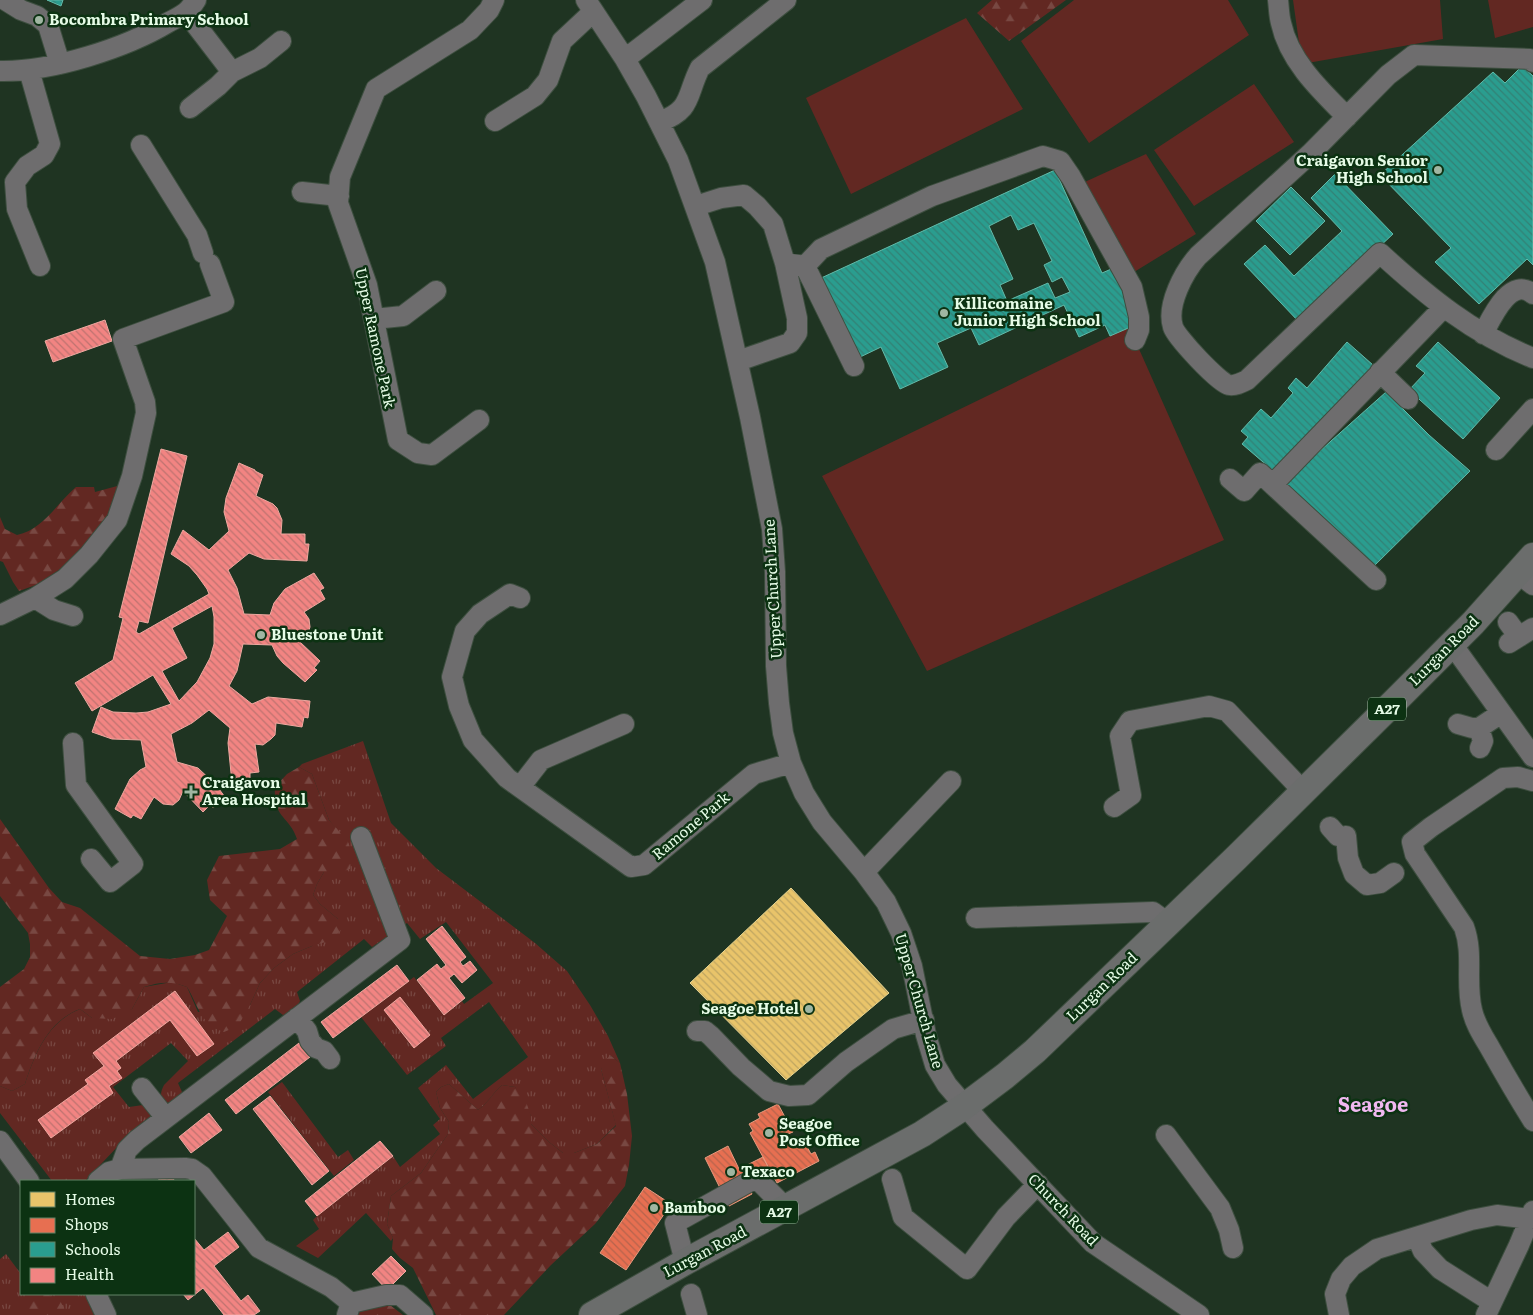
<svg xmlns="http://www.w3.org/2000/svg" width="1533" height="1315" font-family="Literata,serif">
  <defs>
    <pattern id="grass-tufts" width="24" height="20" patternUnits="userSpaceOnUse" patternTransform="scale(1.25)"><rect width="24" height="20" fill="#622822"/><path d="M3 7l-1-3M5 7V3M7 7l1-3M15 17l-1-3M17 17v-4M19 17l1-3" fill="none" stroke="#784842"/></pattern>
    <pattern id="forest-firs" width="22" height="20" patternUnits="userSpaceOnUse" patternTransform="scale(1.25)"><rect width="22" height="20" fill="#622822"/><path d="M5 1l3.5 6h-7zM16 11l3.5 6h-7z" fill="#784842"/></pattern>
    <pattern id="homes-back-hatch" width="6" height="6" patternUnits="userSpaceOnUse" patternTransform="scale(1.25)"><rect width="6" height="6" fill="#e9c46a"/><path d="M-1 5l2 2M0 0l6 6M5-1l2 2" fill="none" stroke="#c0a661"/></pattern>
    <pattern id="shops-back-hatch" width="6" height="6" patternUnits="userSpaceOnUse" patternTransform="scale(1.25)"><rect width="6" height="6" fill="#e76f51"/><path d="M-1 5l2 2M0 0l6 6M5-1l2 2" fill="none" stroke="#b6644d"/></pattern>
    <pattern id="schools-back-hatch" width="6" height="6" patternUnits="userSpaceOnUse" patternTransform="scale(1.25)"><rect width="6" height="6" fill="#2a9d8f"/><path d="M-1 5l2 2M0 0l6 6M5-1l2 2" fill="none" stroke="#338175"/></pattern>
    <pattern id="health-back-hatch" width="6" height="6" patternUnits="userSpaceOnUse" patternTransform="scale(1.25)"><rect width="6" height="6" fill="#f28482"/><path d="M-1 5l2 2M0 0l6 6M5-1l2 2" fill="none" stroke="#be7370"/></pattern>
  </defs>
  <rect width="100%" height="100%" fill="#1f3422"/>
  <path fill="url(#grass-tufts)" d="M363,741L391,823L436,868L535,943L567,971L590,1005L608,1036L620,1063L611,1056L601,1069L616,1125L597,1144L574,1153H563L549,1142L531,1124V1116L515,1087L502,1085C493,1093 488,1103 478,1110L449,1084L441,1087L436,1092L440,1108L449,1122L448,1134L421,1173L391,1196L387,1224L393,1238L391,1241L366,1213L318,1258L296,1246L319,1229L313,1220L317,1216L393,1156L400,1167L440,1134L433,1125L440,1119L418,1088L446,1065L473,1099L528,1057L489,1002L441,1038L446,1046L407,1075L361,1017L414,977L444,1015L462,1001L464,1004L493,983L446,922L420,939L407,923L372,947L364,939L297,992L300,1001C297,1008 290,1014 283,1015L275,1009L178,1083L182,1092L180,1097L168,1103L162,1101C160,1095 161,1091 164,1085L188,1061L171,1043L113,1087L129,1107L143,1105L154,1116L120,1144L85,1181H52L0,1113V1086L12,1091L25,1084C35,1053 48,1022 80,1009L92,1018L132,1009L144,987L172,982L187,987L198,1012L250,1005L260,983L274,968L293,954L312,946L338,919L320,904L313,895L317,884L324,872H341L337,830L329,820L312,774L299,767L302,764Z
    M282,1082L338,1157L348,1150L354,1160L334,1176L268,1092Z
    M6,1254L21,1274V1294H85L94,1315H0V1259Z"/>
  <path fill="url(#forest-firs)" d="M992,0H1066L1009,41L977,13Z
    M121,485L108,521L68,564L36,585L19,591L13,582L3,562L0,561V517L5,529L17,535C44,529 56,504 76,487H94L95,492Z
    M299,767L312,774L329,820L347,840L352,853L350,869L341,872H324L317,884L313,895L320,904L338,919L340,931L332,940L312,946L293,954L274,968L260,983L250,1005L238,1026L224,1032C200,1024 199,1007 187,987C170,981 161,982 144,987L132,1009L112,1019L92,1018L80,1009C48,1021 35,1053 25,1084L12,1091L0,1086V987L24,969L30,957V944L28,933L0,896V819L49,888L62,902L80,908L140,956L170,959L195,955L209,950L227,916L210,900L207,880L219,856L280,849L297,839C289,815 273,819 275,787L287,774Z
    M611,1056L620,1063L627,1094L632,1136L629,1165L625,1186L595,1224L551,1265L504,1315H436L413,1268L400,1258L392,1249L393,1238L387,1224L391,1196L421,1173L448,1134L449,1122L440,1108L436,1092L441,1087L449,1084L478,1110C488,1103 493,1093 502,1085L515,1087L525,1099L531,1116V1124L549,1142L563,1153H574L597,1144L616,1126L601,1069L604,1060Z
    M45,1294L59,1298L64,1309V1315H30L28,1312L32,1299Z
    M386,1302L403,1315H354L357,1310Z"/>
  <path fill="#622822" d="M1074,0H1228L1249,35L1089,143L1021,41Z
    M1293,0H1440L1443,39L1302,64Z
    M1488,0H1533V27L1495,38Z
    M966,18L1023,109L851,194L806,98Z
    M1254,84L1294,142L1194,206L1154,150Z
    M1146,154L1196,234L1126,277L1076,186Z
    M1127,328L1135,340L1224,540L927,671L822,476Z"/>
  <path fill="url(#homes-back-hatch)" stroke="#e8d590" d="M791,888L889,993L786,1080L690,983Z"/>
  <path fill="url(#shops-back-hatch)" stroke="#e7997e" d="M778,1104L793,1132L788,1134L795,1146L804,1141L811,1154L815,1152L819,1161L777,1183L750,1133L753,1131L749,1124L760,1118L758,1114Z
    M728,1146L739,1169L763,1157L770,1171L747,1183L752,1194L729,1206L705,1158Z
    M645,1187L671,1204L626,1270L600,1253Z"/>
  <path fill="url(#schools-back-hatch)" stroke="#62baa9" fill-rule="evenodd" d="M47,0H63L61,6Z
    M1522,66L1533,76V265L1527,259L1479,304L1435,262L1451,248L1380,175L1493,72L1505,83Z
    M1055,170L1102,273L1116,267L1137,312L1128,316L1133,326L1110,336L1105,325L1079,337L1064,305L979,345L971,328L937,343L948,367L900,389L881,347L856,359L819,279ZM1011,215L1018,230L1034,223L1052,261L1044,265L1052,282L1062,277L1070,292L1055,298L1048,283L1007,301L1000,285L1013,279L989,226Z
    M1335,174L1393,234L1299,322L1244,264L1265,245L1294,276L1342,231L1311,198Z
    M1291,187L1325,221L1290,255L1256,221Z
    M1347,342L1373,365L1277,474L1242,444L1248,437L1241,431L1261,409L1271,418L1293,393L1288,388L1296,378L1307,388Z
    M1438,342L1500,398L1463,439L1409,390L1425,373L1416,366Z
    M1386,392L1429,435L1470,471L1372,568L1285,482Z"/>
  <path fill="url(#health-back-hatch)" stroke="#eea8a0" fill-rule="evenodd" d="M105,320L112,341L53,362L45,341Z
    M161,449L187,456L148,623L139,621L136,632L139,634L209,594L207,589L197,575L189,566L171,554L183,530L209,550L229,531L224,512L226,498L239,463L255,470V471L263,475L256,496L273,504L277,508L282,520L281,534H305V544H309L307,561L264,559L249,553L228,570L237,588L244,614L270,615L274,603L285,589L314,573L324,588L320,590L325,599L304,612L309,619L310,627L307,636L300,642L320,661L314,668L317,670L305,682L283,663L277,656L272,645L243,644L237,671L229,686L252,704L268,697L310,701L308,718L304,717L302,727L276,723L275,735L271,739L263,745L255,744L259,772L250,773V778L233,780L231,773L228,743L230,728L209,710L192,723L171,734L177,762L198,768L216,785L225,797L213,808L210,805L203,812L183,791L179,800L173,805L163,804L154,797L141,819L133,815L131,818L115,809L130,779L140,770L146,767L141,740L112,739L92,732L101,707L113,712L136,713L148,712L171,704L153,675L92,711L75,683L113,660L123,618L119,617ZM212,606L214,617V644L210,658L197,682L179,701L162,671L187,658L172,628Z
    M442,926L466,957L460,962L463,966L470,961L477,970L462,983L454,974L449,978L465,998L444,1015L417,980L437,964L441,969L446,965L426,939Z
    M397,965L409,981L333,1038L321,1022Z
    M175,991L214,1044L197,1056L170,1020L116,1061L121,1068L117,1071L122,1078L109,1086L113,1093L51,1138L38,1120L88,1084L85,1080L104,1066L93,1053Z
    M400,997L430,1035L414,1048L384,1010Z
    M299,1043L310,1057L236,1114L225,1100Z
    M270,1096L329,1171L312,1185L253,1109Z
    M209,1113L222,1130L191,1153L179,1137Z
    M380,1141L393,1156L317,1216L305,1201Z
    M168,1173L175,1181H157Z
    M228,1232L239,1247L214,1266L241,1301L248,1295L260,1311L254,1315H224L203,1288L188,1300L183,1294H194V1238L204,1250Z
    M391,1256L406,1271L387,1290L372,1274Z"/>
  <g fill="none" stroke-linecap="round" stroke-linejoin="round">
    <defs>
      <path id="minor" d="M5,0L21,10L37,16L48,25L60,64
        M586,0L625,59L646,96L678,160L715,262L750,417L772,529L775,572L776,666L779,703L783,733L791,763L804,793L822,822L864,872L886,902L901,933L912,966L926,1035L935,1065L947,1085L985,1129L1093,1243L1199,1315
        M1278,0C1279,8 1279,16 1281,23C1289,61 1321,91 1347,117
        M186,12L232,72
        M625,59L702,0
        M1533,62L1530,59L1414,55L1388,75L1310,154L1198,256C1184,272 1166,305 1173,327C1176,337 1219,383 1229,385C1235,386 1241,383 1247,380L1380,253C1427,296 1473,334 1533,358
        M29,70L50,144L44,155L27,166L15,182L17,209L40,266
        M0,71C51,72 126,48 169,22C175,19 181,16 186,12C190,9 193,4 196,0
        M190,108L218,86L232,72L260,58L281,41
        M495,121L535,96L548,80L562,41L593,12
        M659,122C693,110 686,95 700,68L786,0
        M141,145L197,235L203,253
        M302,192L339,196
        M696,206L721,198L744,195L757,206L773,224L785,263L797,318V333L790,343L738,361
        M785,263L805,266L821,249L932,196L1043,156L1060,161L1071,177L1132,287L1139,317V330L1135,340
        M805,266L854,366
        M374,319L403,316L436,291
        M1483,334C1491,319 1510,275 1533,294
        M1380,372L1408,399
        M479,420L432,455L418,453L398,440L367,285L338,203L340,177L376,89L470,30L489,10L494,0
        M1496,450L1533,409
        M1230,479L1244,491L1260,473L1376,580
        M1273,484L1443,308
        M1518,573L1533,585
        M35,598L54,610L73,616
        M520,598L510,594L480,614L465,631L452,677L459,706L473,740L507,778L631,867L644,865L754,774L791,763
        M0,615L35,598L65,579L89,555L117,520L132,476L146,413L145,402L123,339L224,302L210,264
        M1508,622L1519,637
        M1509,643L1533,628
        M1452,644L1533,757
        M1458,724L1472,728H1479L1500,714
        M1479,728L1483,741L1480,748
        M73,743L76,785L133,864L110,882L91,859
        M1533,781L1518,777L1503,778L1431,827L1412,842L1415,854L1464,927C1474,954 1465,982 1472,1010C1475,1024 1483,1036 1490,1048C1504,1073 1518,1097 1533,1121
        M520,787L541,760L624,724
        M1114,807L1131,795L1120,736L1130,721L1209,706L1227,711L1303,791
        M1330,827L1338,836
        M1346,836L1348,858L1354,874L1367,885L1380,883L1394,873
        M864,872L951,781
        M976,918L1153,912L1168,923
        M297,1018L307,1031L310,1041L316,1048L324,1051L330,1059
        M697,1031H705L711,1036L741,1067L769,1091L789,1096L808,1095L846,1062L893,1029L924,1020
        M142,1088L166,1118
        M1166,1135L1220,1208L1229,1230L1233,1248
        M0,1141L29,1181
        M120,1169L127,1150L137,1140L400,940L361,837
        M892,1179L903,1217L967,1269L1006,1217L1038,1184
        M98,1181L109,1172L120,1169L185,1168L192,1169L202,1176L259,1248L331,1287L351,1303
        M1417,1237L1423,1251L1440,1269L1492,1302
        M685,1262L675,1223L756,1178L786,1208
        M96,1294L106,1315
        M691,1294L697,1315
        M347,1315L351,1303L386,1295H400L423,1315
        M1339,1315L1335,1294L1341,1279L1352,1266L1377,1249L1471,1220L1497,1215L1530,1219
        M1486,1315L1519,1245L1533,1211"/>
      <path id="major" d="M592,1315L685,1262L922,1134L965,1106L1005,1076L1035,1051L1236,858L1396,700L1473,623L1533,556"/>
    </defs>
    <use href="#minor" stroke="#3d4e3f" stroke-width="22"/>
    <use href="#major" stroke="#3d4e3f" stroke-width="28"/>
    <use href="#minor" stroke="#6e6d6e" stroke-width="20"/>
    <use href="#major" stroke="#6b6d6c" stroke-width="26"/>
  </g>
  <g fill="#a0b6a2" stroke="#0c3212" stroke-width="2">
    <circle cx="39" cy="20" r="5"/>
    <circle cx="1438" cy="170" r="5"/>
    <circle cx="944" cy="313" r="5"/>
    <circle cx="261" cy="635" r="5"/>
    <path d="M188.5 784.5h5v5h5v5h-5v5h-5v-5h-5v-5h5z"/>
    <circle cx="809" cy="1009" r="5"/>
    <circle cx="769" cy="1133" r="5"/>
    <circle cx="731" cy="1172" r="5"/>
    <circle cx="654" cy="1208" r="5"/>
  </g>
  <g text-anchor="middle" stroke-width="5" stroke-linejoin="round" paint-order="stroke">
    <g fill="#0c3212" stroke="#a5bfa7" stroke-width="1">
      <rect x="1368" y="697.5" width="38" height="23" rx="4"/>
      <rect x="760" y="1200.5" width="38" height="23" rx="4"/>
    </g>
    <g font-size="14" font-weight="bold" fill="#e6fce7">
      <text x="1387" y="714">A27</text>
      <text x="779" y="1217">A27</text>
    </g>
    <g font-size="15" font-weight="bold" fill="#e6fce7" stroke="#0c3212" text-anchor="start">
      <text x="49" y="25">Bocombra Primary School</text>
      <text x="1428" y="166" text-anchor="end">Craigavon Senior<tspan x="1428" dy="17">High School</tspan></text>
      <text x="954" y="309">Killicomaine<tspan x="954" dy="17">Junior High School</tspan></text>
      <text x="271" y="640">Bluestone Unit</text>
      <text x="202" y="788">Craigavon<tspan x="202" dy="17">Area Hospital</tspan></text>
      <text x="799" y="1014" text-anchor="end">Seagoe Hotel</text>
      <text x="779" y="1129">Seagoe<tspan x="779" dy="17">Post Office</tspan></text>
      <text x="741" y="1177">Texaco</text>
      <text x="664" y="1213">Bamboo</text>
    </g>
    <g font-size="15" fill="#e6fce7" stroke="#0c3212">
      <text transform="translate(375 338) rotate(78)" y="5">Upper Ramone Park</text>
      <text transform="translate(773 589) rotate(-93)" y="5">Upper Church Lane</text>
      <text transform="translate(1444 651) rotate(-45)" y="5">Lurgan Road</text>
      <text transform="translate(691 826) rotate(-40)" y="5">Ramone Park</text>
      <text transform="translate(1102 987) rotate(-44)" y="5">Lurgan Road</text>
      <text transform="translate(919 1001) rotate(74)" y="5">Upper Church Lane</text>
      <text transform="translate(1063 1210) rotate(46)" y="5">Church Road</text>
      <text transform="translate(705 1252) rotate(-28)" y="5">Lurgan Road</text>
    </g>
    <g font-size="20" font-weight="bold" fill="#f1b8f1" stroke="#0c3212">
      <text x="1373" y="1112">Seagoe</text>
    </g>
  </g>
  <rect x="20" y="1180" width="175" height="115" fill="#0c3212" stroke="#638367"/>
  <rect x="30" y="1192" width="25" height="15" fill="#e9c46a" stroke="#638367"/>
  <text x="65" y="1205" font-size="15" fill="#e6fce7">Homes</text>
  <rect x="30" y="1218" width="25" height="15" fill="#e76f51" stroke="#638367"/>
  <text x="65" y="1230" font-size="15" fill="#e6fce7">Shops</text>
  <rect x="30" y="1242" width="25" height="15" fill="#2a9d8f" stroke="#638367"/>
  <text x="65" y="1255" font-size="15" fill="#e6fce7">Schools</text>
  <rect x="30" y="1268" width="25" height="15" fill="#f28482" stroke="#638367"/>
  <text x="65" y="1280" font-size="15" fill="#e6fce7">Health</text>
</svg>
